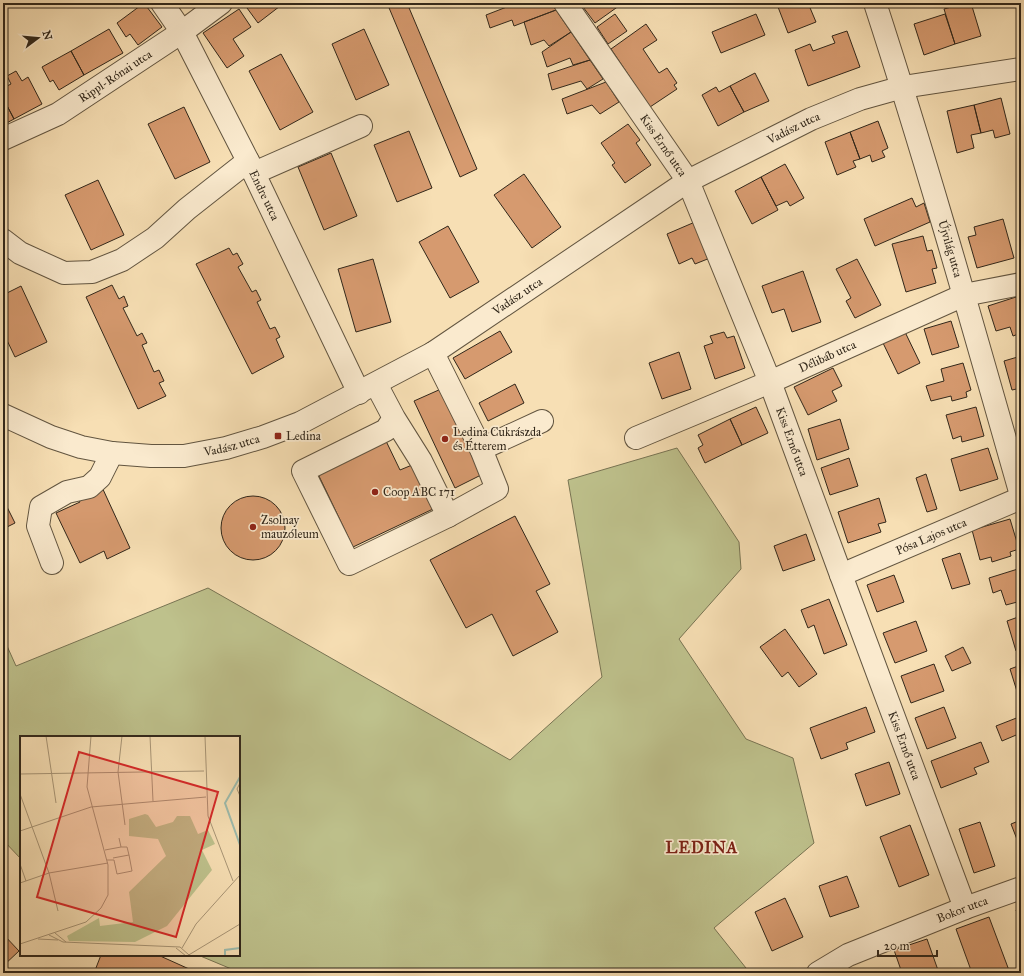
<svg xmlns="http://www.w3.org/2000/svg" width="1024" height="976" font-family="'IM FELL Great Primer',serif">
  <rect width="100%" height="100%" fill="#f7dfb4"/>
  <filter id="stains"><feTurbulence type="fractalNoise" baseFrequency=".005" numOctaves="4"/><feColorMatrix values="0 0 0 0 .2 0 0 0 0 .09 0 0 0 0 .02 0 0 0 .5 -.17"/></filter>
  <radialGradient id="worn" r=".72"><stop offset=".6" stop-color="#630" stop-opacity="0"/><stop offset="1" stop-color="#630" stop-opacity=".3"/></radialGradient>
  <path fill="#bec18c" stroke="#787453" d="M677,448L739,542L741,569L679,639L746,739L793,758L814,843L714,928L750,973H241L198,955H239V737H21V859L3,840V637L16,666L208,588L510,760L602,677L568,480Z"/>
  <path fill="#d69a6f" stroke="#31271a" d="M144,3L162,27L138,45L130,34L126,37L117,23Z
    M253,3H284L258,23L247,8Z
    M387,3H407L477,169L460,177Z
    M517,3H551L556,10L514,26L512,20L490,28L486,15Z
    M580,3H623L595,23Z
    M789,3H808L816,22L788,33L778,7Z
    M966,3H971L981,36L955,44L944,9Z
    M239,9L251,27L233,39L244,56L227,68L203,33Z
    M556,10L571,32L549,46L544,40L531,45L524,22Z
    M615,14L627,31L608,44L597,27Z
    M756,14L765,35L721,53L712,32Z
    M945,14L955,44L924,55L914,24Z
    M646,24L657,40L643,49L659,73L667,68L677,83L674,85L677,89L650,107L611,49Z
    M109,29L123,53L84,75L71,51Z
    M364,29L389,85L356,100L332,44Z
    M847,31L860,67L808,86L795,50L810,44L813,51L835,43L832,36Z
    M571,32L590,60L573,65L570,58L547,67L542,52Z
    M71,51L84,75L59,90L53,80L50,82L42,67Z
    M281,54L313,112L280,130L249,71Z
    M590,60L603,79L587,89L581,81L552,90L548,74Z
    M16,71L22,81L28,77L42,104L14,119L3,98V88L11,84L7,76Z
    M755,73L769,101L744,112L730,86Z
    M606,82L619,102L600,114L592,105L567,114L562,99Z
    M730,86L744,112L718,126L702,95L716,87L719,92Z
    M3,98L14,119L3,125Z
    M1001,98L1010,134L995,138L993,130L981,133L974,105Z
    M974,105L981,133L971,135L974,148L957,153L947,111Z
    M184,107L210,162L175,179L148,124Z
    M878,121L888,148L882,151L885,157L872,162L870,155L860,159L850,132Z
    M628,124L640,140L636,143L651,165L625,183L612,165L615,163L601,143Z
    M409,131L432,188L397,202L374,145Z
    M850,132L860,159L853,161L856,167L837,175L825,142Z
    M331,153L357,216L324,230L298,167Z
    M785,164L804,198L790,206L787,201L776,206L761,177Z
    M524,174L561,227L532,248L494,195Z
    M761,177L778,210L752,224L735,191Z
    M98,180L124,235L91,250L65,195Z
    M912,198L916,207L924,203L930,222L875,246L864,219Z
    M1003,219L1014,258L977,268L968,237L976,235L974,227Z
    M695,222L710,258L695,264L692,258L679,264L667,234Z
    M448,226L479,282L450,298L419,242Z
    M923,236L927,251L932,250L937,268L932,269L936,283L906,292L892,244Z
    M229,248L233,255L237,253L243,264L238,267L252,292L256,290L261,300L257,302L270,329L275,327L280,337L276,339L284,357L252,374L196,264Z
    M373,259L391,322L356,332L338,269Z
    M857,259L881,305L855,318L846,301L851,298L836,269Z
    M803,271L821,322L792,332L784,309L772,313L762,286Z
    M112,285L119,299L124,296L128,306L123,308L137,336L142,333L147,343L142,345L154,372L159,370L164,381L159,383L166,396L138,409L86,297Z
    M21,286L47,342L15,357L3,332V295Z
    M1016,297L1021,312V333L1013,336L1010,327L996,331L988,306Z
    M951,321L959,347L932,355L924,329Z
    M500,331L512,352L465,379L453,358Z
    M724,332L727,338L734,336L745,368L715,379L704,346L713,343L710,336Z
    M905,332L920,363L898,374L883,343Z
    M679,352L691,389L662,399L649,363Z
    M1021,356V388L1012,390L1004,361Z
    M963,363L971,390L966,392L967,397L952,401L951,396L931,401L926,386L944,381L941,369Z
    M833,368L842,386L832,391L837,401L808,415L794,387Z
    M515,384L524,403L488,421L479,403Z
    M441,389L481,475L455,488L414,401Z
    M756,407L768,433L742,445L730,419Z
    M976,407L984,436L962,442L961,436L953,439L946,415Z
    M730,419L742,445L705,463L698,448L703,445L698,435Z
    M840,419L849,449L817,460L808,429Z
    M386,441L400,470L412,465L433,509L353,547L318,474Z
    M988,448L998,479L960,491L951,459Z
    M849,458L858,486L830,495L821,468Z
    M926,474L937,509L927,512L916,478Z
    M101,485L130,548L107,559L104,551L80,563L56,513L80,502L77,496Z
    M221 528a32 32 0 1 1 64 0a32 32 0 1 1-64 0Z
    M879,498L886,522L878,524L881,532L848,543L838,512Z
    M3,499L15,523L3,529Z
    M515,516L550,584L536,591L558,632L513,656L492,614L466,628L430,560Z
    M1010,519L1019,549L1010,552L1011,556L992,562L991,557L980,560L972,530Z
    M806,534L815,560L783,571L774,546Z
    M960,553L970,584L952,589L942,559Z
    M1021,568V601L1006,605L1001,590L993,593L989,578Z
    M894,575L904,602L877,612L867,585Z
    M829,599L847,645L824,654L814,625L808,628L801,610Z
    M1021,616V650L1016,651L1007,621Z
    M916,621L927,651L895,663L883,633Z
    M785,629L817,674L799,687L788,672L782,677L760,647Z
    M963,647L971,663L952,671L945,656Z
    M934,664L944,691L911,703L901,676Z
    M1021,665V700L1020,701L1010,669Z
    M866,707L875,732L846,743L848,749L821,759L810,728Z
    M944,707L956,738L927,749L915,718Z
    M1019,717L1021,722V733L1002,741L996,726Z
    M981,742L989,762L974,768L977,774L941,788L931,761Z
    M889,762L900,794L866,806L855,774Z
    M1021,820V841L1018,842L1011,824Z
    M980,822L995,866L974,873L959,829Z
    M910,825L929,875L899,887L880,837Z
    M847,876L859,907L830,917L819,886Z
    M785,898L803,937L772,951L755,912Z
    M1021,908V923L1016,910Z
    M989,917L1010,973H972L956,929Z
    M3,934L19,951L3,966Z
    M927,939L939,973H902L894,950Z
    M101,955H158L198,973H94Z"/>
  <g fill="none" stroke-linecap="round" stroke-linejoin="round">
    <defs>
      <g id="minor">
        <path id="s1" d="M162,3L182,32L248,161L359,393"/>
        <path id="s2" d="M565,3L688,181L770,382L841,575L965,908"/>
        <path id="s3" d="M875,3C928,166 974,330 1021,495"/>
        <path id="s4" d="M3,139L58,114L182,32L221,3"/>
        <path d="M254,173L361,126"/>
        <path d="M3,240L20,253L64,273L92,272L122,260L155,238L187,209L248,161"/>
        <path d="M433,353L481,449"/>
        <path d="M376,384L394,418L386,430L303,471L349,564L448,516L421,461L394,418"/>
        <path id="s5" d="M3,415L51,437L81,447L112,453L151,456H184L226,448L263,437L300,423L433,353L688,181L811,119L860,99L903,87L1021,69"/>
        <path id="s6" d="M636,438L770,382L964,295L1021,284"/>
        <path d="M448,516L497,489L481,449L542,421"/>
        <path d="M52,563L38,526L41,507L67,492L89,487L100,477L112,453"/>
        <path id="s7" d="M841,575L1021,498"/>
        <path id="s8" d="M818,973L848,955L965,908L1021,888"/>
      </g>
    </defs>
    <use href="#minor" stroke="#625540" stroke-width="24"/>
    <use href="#minor" stroke="#faeace" stroke-width="22"/>
  </g>
  <g fill="#8f2418" stroke="#faeace" stroke-width="1.5">
    <rect x="274" y="432" width="8" height="8" rx="2"/>
    <circle cx="445" cy="439" r="4"/>
    <circle cx="375" cy="492" r="4"/>
    <circle cx="253" cy="527" r="4"/>
  </g>
  <g text-anchor="middle" stroke-width="3.5" stroke-linejoin="round" paint-order="stroke">
    <g font-size="12" fill="#31271a" stroke="#faeace">
      <text dy="4" stroke="none"><textPath href="#s4" startOffset="129">Rippl-Rónai utca</textPath></text>
      <text dy="4" stroke="none"><textPath href="#s5" startOffset="885">Vadász utca</textPath></text>
      <text dy="4" stroke="none"><textPath href="#s2" startOffset="173">Kiss Ernő utca</textPath></text>
      <text dy="4" stroke="none"><textPath href="#s1" startOffset="218">Endre utca</textPath></text>
      <text dy="4" stroke="none"><textPath href="#s3" startOffset="257">Újvilág utca</textPath></text>
      <text dy="4" stroke="none"><textPath href="#s5" startOffset="561">Vadász utca</textPath></text>
      <text dy="4" stroke="none"><textPath href="#s6" startOffset="208">Délibáb utca</textPath></text>
      <text dy="4" stroke="none"><textPath href="#s2" startOffset="497">Kiss Ernő utca</textPath></text>
      <text dy="4" stroke="none"><textPath href="#s5" startOffset="237">Vadász utca</textPath></text>
      <text dy="4" stroke="none"><textPath href="#s7" startOffset="98">Pósa Lajos utca</textPath></text>
      <text dy="4" stroke="none"><textPath href="#s2" startOffset="821">Kiss Ernő utca</textPath></text>
      <text dy="4" stroke="none"><textPath href="#s8" startOffset="158">Bokor utca</textPath></text>
    </g>
    <g font-size="12" fill="#31271a" stroke="#faeace" text-anchor="start">
      <text x="453" y="436">Ledina Cukrászda<tspan x="453" dy="14">és Étterem</tspan></text>
      <text x="286" y="440">Ledina</text>
      <text x="383" y="496">Coop ABC 171</text>
      <text x="261" y="524">Zsolnay<tspan x="261" dy="14">mauzóleum</tspan></text>
    </g>
    <g font-size="16" font-weight="bold" letter-spacing="1" fill="#7a1f14" stroke="#faeace">
      <text x="702" y="853">LEDINA</text>
    </g>
  </g>
  <g transform="translate(20 736)">
    <rect width="220" height="220" fill="#f7dfb4"/>
    <path d="M125,78L128,79L136,91L153,86L157,80H170L178,98L188,94L195,108L182,114L192,134L147,190L115,206L49,205L47,200L79,182L80,190L113,186L109,156L146,120L138,103L109,100V83Z" fill="#bec18c"/>
    <path fill="none" stroke="#9dbcae" stroke-width="2" d="M220,41L205,67L220,109M205,220V214L220,212"/>
    <path fill="none" stroke="#a89576" stroke-width="1" d="M26,0L36,67M102,0L98,36L105,89M130,0L133,65M185,0L188,80L213,145M0,38L184,35M220,47L217,53L220,60M0,58L29,137L38,175M0,95L71,71L186,61M99,102L101,111H107L109,119M85,114L101,111M87,124H94L97,138L112,135L109,119L93,122M0,128L6,145M0,147L29,137L88,127M35,197L46,206M29,199L43,206L160,211L169,219M18,203L38,204M0,208L66,186L81,172L88,159V129L67,51L71,0M156,212L166,220M162,212L176,188L220,139M167,220L220,188"/>
    <path fill="#d62828" fill-opacity="0.15" stroke="#d62828" stroke-width="2" d="M59,16L198,56L156,201L17,161Z"/>
    <rect width="220" height="220" fill="none" stroke="#31271a" stroke-width="2"/>
  </g>
  <rect width="1024" height="976" fill="none" stroke="#f7dfb4" stroke-width="16"/>
  <rect x="4" y="4" width="1016" height="968" fill="none" stroke="#31271a" stroke-width="2"/>
  <rect x="8" y="8" width="1008" height="960" fill="none" stroke="#31271a"/>
  <g transform="translate(38 38) rotate(74)" stroke="#faeace" stroke-width="3" paint-order="stroke">
  <path d="M0-3L7 15L0 10L-7 15Z" fill="#31271a"/>
  <text y="-6" font-size="11" font-weight="bold" text-anchor="middle" fill="#31271a">N</text>
  </g>
  <path d="M878 950v6h59v-6" fill="none" stroke="#31271a" stroke-width="2"/>
  <text x="884" y="950" font-size="12" fill="#31271a" stroke="#faeace" stroke-width="3" paint-order="stroke">20 m</text>
  <rect width="100%" height="100%" filter="url(#stains)"/>
  <rect width="100%" height="100%" fill="url(#worn)"/>
</svg>
